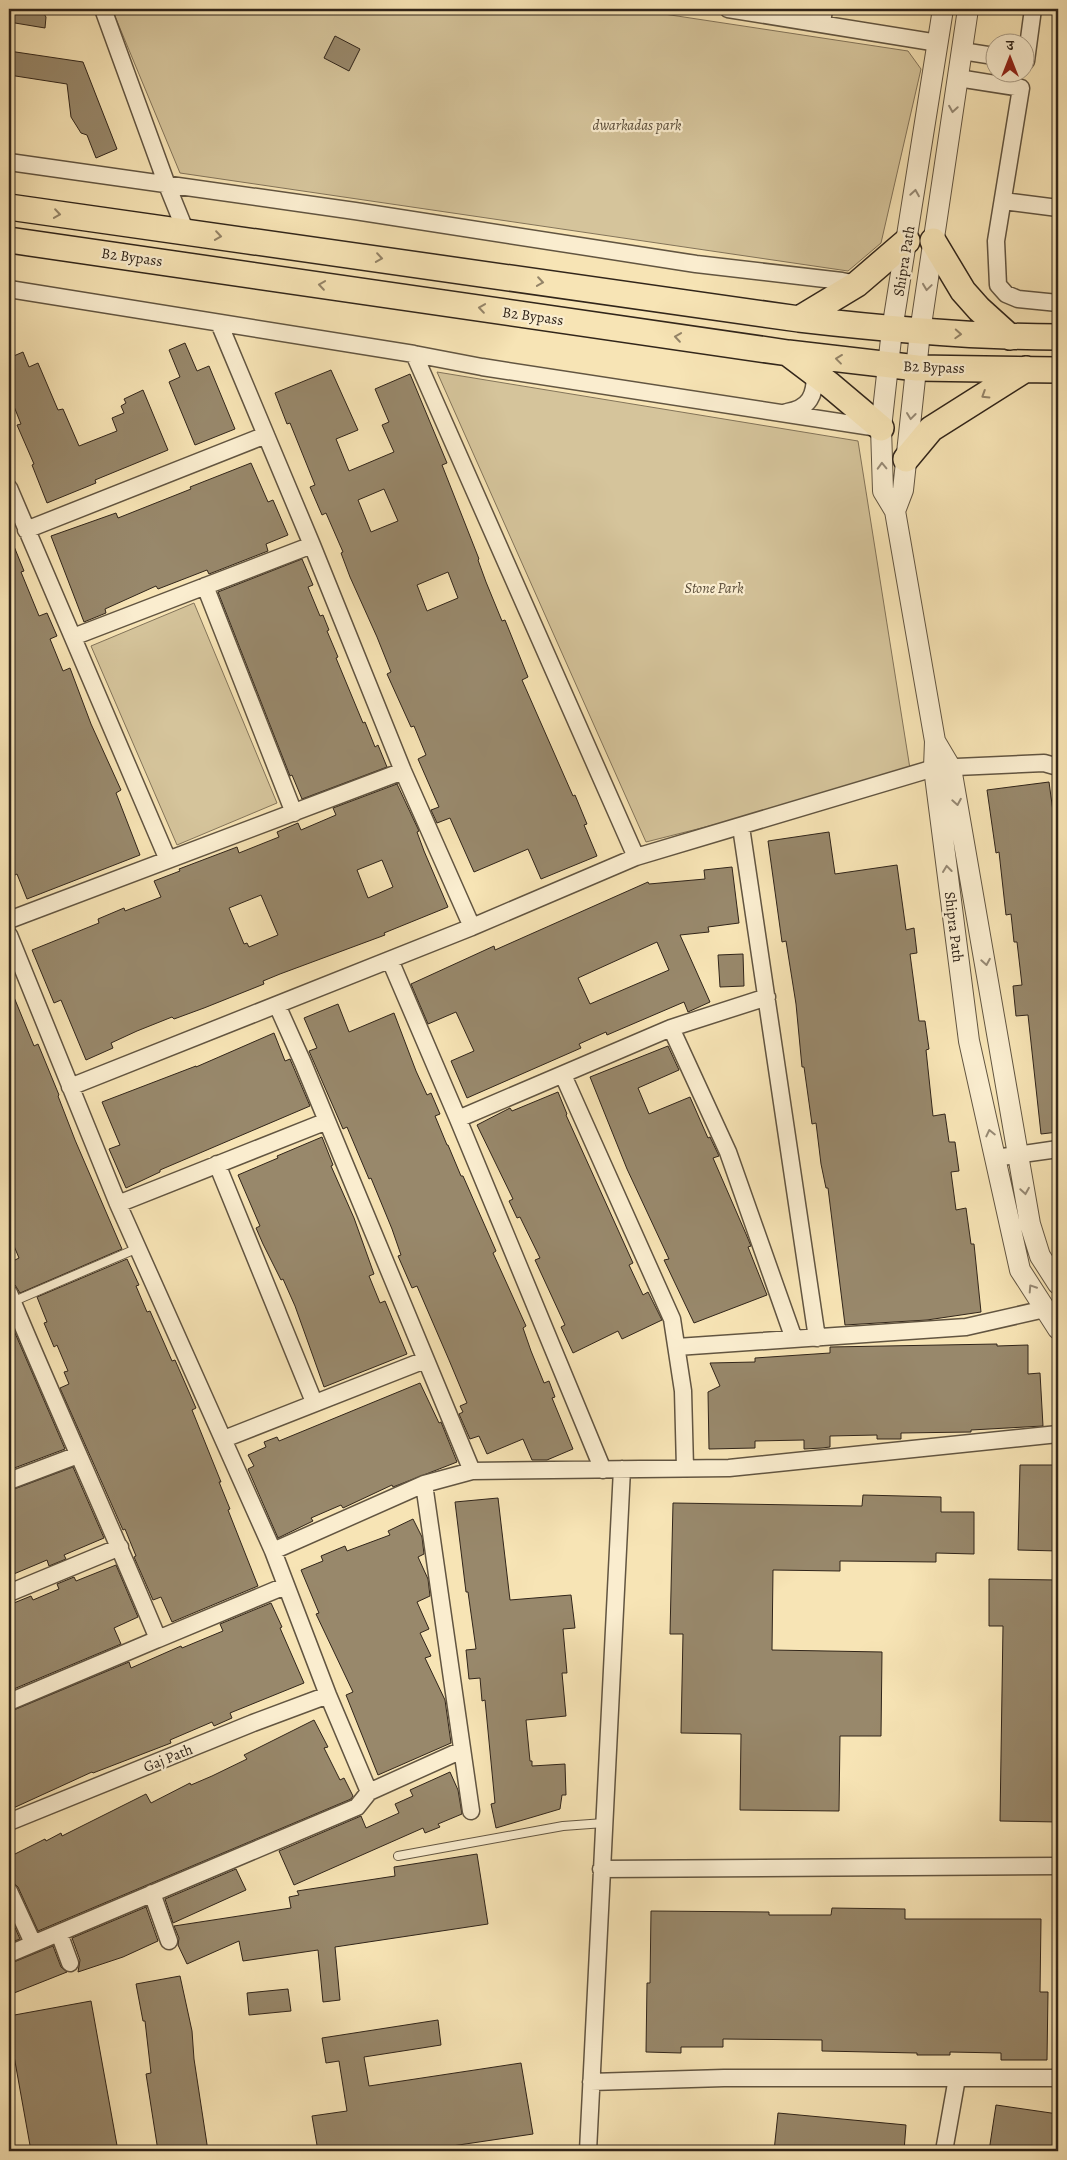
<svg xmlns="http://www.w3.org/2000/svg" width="1067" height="2160" font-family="Alegreya,'Noto Serif Devanagari',serif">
  <rect width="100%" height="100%" fill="#f7e4b5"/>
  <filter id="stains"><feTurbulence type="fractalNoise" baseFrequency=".004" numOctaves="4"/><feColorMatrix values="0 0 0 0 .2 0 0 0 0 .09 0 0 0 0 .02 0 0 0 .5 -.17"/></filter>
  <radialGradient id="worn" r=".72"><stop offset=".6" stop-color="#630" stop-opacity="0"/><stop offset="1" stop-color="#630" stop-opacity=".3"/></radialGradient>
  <path fill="#d5c49b" stroke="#83745a" d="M112,9H631L908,51L921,69L881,243L848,271L180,173Z
    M437,372L858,441L911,775L646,842Z
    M194,603L277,803L177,845L91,646Z"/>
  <path fill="#98886b" stroke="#31251a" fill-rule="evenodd" d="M9,9H41L46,17L45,28L9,22Z
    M335,36L360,49L349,71L324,58Z
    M9,51L83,62L117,149L96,158L87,135L81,133L71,117L67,84L9,75Z
    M185,343L197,371L209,366L235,429L195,445L169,382L180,377L169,350Z
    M23,352L29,367L38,363L58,410L63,409L79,446L117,431L112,418L124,413L121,406L126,403L124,399L143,390L168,450L95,480L96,483L47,503L32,465L34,464L17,425L21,424L9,394V358Z
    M331,370L358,430L336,439L349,471L394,452L382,425L389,422L375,389L410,374L447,463L442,465L479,559L478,560L486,582L502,621L505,620L528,677L522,680L573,796L575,795L587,824L584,825L597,856L541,879L528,849L474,872L450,818L437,823L431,810L439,807L418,759L426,755L414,726L411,727L387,674L391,672L377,637L350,577L341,553L343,552L326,513L322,515L310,487L315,485L290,423L287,424L275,393ZM384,489L398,521L371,532L358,500ZM448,572L458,598L427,611L417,585Z
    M251,463L268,502L273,500L288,535L266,544L268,551L209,574L207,570L158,589L156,586L105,609L106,613L84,622L51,536L116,513L118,518L191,489L190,487Z
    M9,534L24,571L21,572L39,616L47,613L57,636L50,639L63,671L70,668L91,724L121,790L116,793L140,855L27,899L17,874L9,878Z
    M302,559L313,585L308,587L320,616L323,615L329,630L327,631L338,657L336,658L363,723L365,722L375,747L378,745L387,767L302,799L292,775L290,776L218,592Z
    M1049,782L1054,819H1058V841H1054L1058,875H1055L1058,908V1132L1041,1134L1028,1015L1016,1016L1013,986L1022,985L1017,942H1014L1011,914L1006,915L999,852L996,853L987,790Z
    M397,784L419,831L417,832L424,851L448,907L384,933L385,935L280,974L263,981L264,984L204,1008L174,1019L172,1017L137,1031L111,1043L113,1048L86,1060L61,1000L54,1003L32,950L99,923L98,919L124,908L125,911L161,897L154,881L180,871L179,869L237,847L239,853L279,837L277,832L298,823L301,830L336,815L333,808ZM382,860L393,887L368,898L357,870ZM261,895L278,935L249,947L247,943L244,944L229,908Z
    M829,832L835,874L897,865L906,930L914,928L917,953L910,954L919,1021H925L929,1049L926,1050L933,1116L945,1114L949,1142H955L959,1171L951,1172L956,1210L966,1208L971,1244H974L981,1312L927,1320L845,1325L828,1188H826L821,1164L816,1123L812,1124L804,1067H802L796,1004L786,941L782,942L768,841Z
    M732,867L739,923L708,927L709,932L680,935L710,1002L688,1012L684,1002L607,1035L606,1032L579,1044L581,1048L467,1098L451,1061L474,1051L456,1012L428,1024L411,984L494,946L495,950L648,882L649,884L705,879L704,870ZM657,942L669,970L590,1004L578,978Z
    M743,954L744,986L720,987L718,955Z
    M9,985L34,1046L38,1044L59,1095L58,1096L75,1140L122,1249L20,1293L15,1285L9,1283V1263L19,1258L9,1234Z
    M338,1004L349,1032L394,1013L416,1071L427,1095L431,1093L440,1114L435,1116L447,1145H448L461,1176H463L496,1251L493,1253L526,1326L523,1328L531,1351L544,1383L549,1381L555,1397L552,1398L573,1449L547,1460H532L523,1439L487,1454L479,1436L470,1439L459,1414L463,1412L460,1406L467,1403L449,1360L417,1286L412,1288L398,1256L401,1255L392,1229L371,1178L369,1179L347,1127L343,1129L309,1051L317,1048L304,1018Z
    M274,1033L285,1061L290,1059L310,1106L160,1170V1172L126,1188L109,1149L120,1145L102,1102L196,1066V1067Z
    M668,1046L679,1070L638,1088L649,1114L690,1097L708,1138L710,1137L719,1156L713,1158L746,1234L751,1246L748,1247L767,1295L694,1323L664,1260L669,1259L627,1169L590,1077Z
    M558,1092L567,1114L566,1115L633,1263L629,1265L643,1295L648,1292L662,1320L622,1339L618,1331L573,1353L561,1327L565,1325L535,1260L540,1258L520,1217L517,1218L509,1201L513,1199L477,1125L510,1108L512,1111Z
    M322,1137L333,1165L331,1166L354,1218L374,1274L369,1276L380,1303L385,1301L407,1354L324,1387L295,1306L283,1279L281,1280L263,1244L256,1228L260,1226L238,1175L278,1158L277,1156Z
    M127,1259L139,1285L136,1286L147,1312L150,1311L172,1361L175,1360L196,1408L192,1410L221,1482H219L230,1509L228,1510L258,1586L172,1622L161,1597L153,1600L134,1557L136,1556L125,1529L123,1530L60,1388L69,1384L64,1372L68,1371L57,1345L54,1347L44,1323L47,1322L37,1297Z
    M9,1319L65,1449L9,1470Z
    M997,1344V1346L1028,1345V1374L1040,1373L1043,1426L971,1430V1432L901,1433V1439H877V1435L830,1436V1447L822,1448L804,1449V1440L755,1441V1448L709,1449L708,1392L720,1386L710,1363L755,1362V1358L830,1353V1347Z
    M420,1383L439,1423L441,1422L457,1462L393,1487L392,1485L343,1508L341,1505L311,1518L313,1521L278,1538L248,1469L254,1466L248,1455L266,1447L264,1442L277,1437L279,1441Z
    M1020,1465H1058V1551L1018,1550Z
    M73,1467L104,1538L64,1555L66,1559L49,1566L47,1560L9,1576V1491Z
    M863,1495L941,1497V1512H974V1554L936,1553V1562L840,1561V1571L773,1570L772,1650L882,1652L881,1736H840L839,1811L740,1810L741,1734L681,1733L683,1634H670L673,1503L862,1506Z
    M498,1498L510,1600L571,1595L575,1628L563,1629L567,1673H562L566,1716L526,1720L530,1761H532V1766L565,1764L566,1795H562L560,1809L496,1828L491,1804L495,1803L485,1700L482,1701L480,1678L469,1679L466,1650L476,1649L468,1592H466L455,1502Z
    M413,1519L422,1537L424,1554L418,1557L428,1579L430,1596L417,1602L429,1629L420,1633L431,1656L425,1658L445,1700L451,1743L378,1775L346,1695L353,1692L316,1614L319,1613L301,1570L323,1561L321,1556L345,1546L347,1551L390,1535L388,1531Z
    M116,1565L138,1617L114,1628L121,1644L9,1691V1605L31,1596L33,1600L59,1589L57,1584L74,1577L76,1581Z
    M989,1579L1058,1580V1822L1000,1821L1003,1626H989Z
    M271,1603L282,1627L280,1628L304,1683L230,1713L232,1718L214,1726L212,1722L170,1740L171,1743L93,1773L92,1772L9,1810V1712L129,1662L131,1668L181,1646L182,1648L223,1631L220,1624Z
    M314,1720L328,1747L324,1748L340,1780L344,1778L353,1796L351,1799L38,1931L18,1887L14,1883L9,1881V1857L45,1839L46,1841L61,1833L62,1836L146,1794L151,1803L190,1783L191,1785L212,1776L247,1759L244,1755Z
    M450,1772L458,1790L462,1814L438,1824L440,1827L425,1833L423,1828L294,1885L279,1851L361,1816L366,1828L399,1813L395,1804L413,1796L410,1790Z
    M477,1854L488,1924L335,1947L340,2000L323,2002L318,1950L243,1961L239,1941L187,1964L178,1945L179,1938L174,1926L291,1908L289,1897L299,1895L297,1891L395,1876L394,1867Z
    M236,1869L246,1890L173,1923L165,1899Z
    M146,1907L158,1941L123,1957L78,1972L80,1960L72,1938Z
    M832,1908L905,1909V1919H1041L1040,1992H1048L1047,2060H1001V2053L950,2052V2055H917V2053L822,2051V2040L723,2039V2047H681V2053L646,2052L647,1983H650L651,1911L769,1912V1915H831Z
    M9,1914L20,1939L9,1943Z
    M53,1946L61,1967L67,1972L9,1995V1964Z
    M180,1976L192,2031L194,2059L208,2151H158L146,2074L151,2073L145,2021H143L136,1984Z
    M288,1989L291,2011L249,2015L247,1993Z
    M91,2001L118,2151H31L9,2028V2016Z
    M438,2020L441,2045L364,2057L369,2086L521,2063L533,2134L418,2151H318L312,2116L347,2111L339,2061L326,2063L322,2038Z
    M996,2105L1058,2114V2151H989Z
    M778,2113L906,2125L904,2151H774Z"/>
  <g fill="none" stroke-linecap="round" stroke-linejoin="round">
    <defs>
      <path id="service" d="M12,1302L138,1248
        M398,1856L563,1826L604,1823"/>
      <path id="minor" d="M103,9L167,185L186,232
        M728,9L938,43
        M822,24L824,9
        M962,51L994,56
        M1024,61H1026L1033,9
        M958,78L1021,88L996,241L998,285L1006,294L1018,299L1058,303
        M9,162L355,211L696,264L842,281L857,284
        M1003,201L1058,208
        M9,289L414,354L482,367L878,428
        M219,323L312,545L403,771L472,927
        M414,354L636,857
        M787,412C810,408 815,395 815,374
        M9,488L168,860
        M26,530L266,435
        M205,586L294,813
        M73,637L312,545
        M741,827L817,1338
        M9,920L403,771
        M9,935L118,1204L273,1551L328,1695L369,1792
        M390,960L458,1119L603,1470
        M277,1005L303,1063L472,1471
        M671,1028L728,1152L794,1339
        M563,1075L672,1319L683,1391L685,1468
        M70,1087L472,927L636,857L934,768L1044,763L1058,767
        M458,1119L671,1028L767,997
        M995,1158L1058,1149
        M217,1164L314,1402
        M118,1204L327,1121
        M9,1293C57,1409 110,1523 158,1639L285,1586
        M677,1347L966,1327L1045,1309
        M224,1439L425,1360
        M9,1481L78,1455
        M424,1484L471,1811
        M273,1551L424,1484L472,1471L729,1468L1058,1434
        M9,1593L120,1547
        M9,1702L158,1639
        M9,1822L253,1723L328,1695
        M601,1869L1058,1866
        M9,1891L33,1943
        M152,1893L169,1941
        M59,1933L70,1963
        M9,1954L357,1807L369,1792L462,1750
        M591,2082L724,2078H1058
        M588,2151L622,1469
        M944,2151L957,2078"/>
      <path id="tertiary" d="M943,9L892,330L881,428L883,491L895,511L935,741L934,768L969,1041L1020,1270L1058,1329
        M895,511L903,490L920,332L968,9
        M935,741L951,768L1030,1224L1040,1256L1058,1284"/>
      <path id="primary" d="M9,207L799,319C885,329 971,337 1058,337
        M9,240L788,353L917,368L1058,370
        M933,241L963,291L979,309L1010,337
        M799,319L857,284L907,241
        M789,354L830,385L881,428
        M906,459L931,429L1026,369"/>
    </defs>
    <use href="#service" stroke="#625541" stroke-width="10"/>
    <use href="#minor" stroke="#625541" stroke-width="19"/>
    <use href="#tertiary" stroke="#625541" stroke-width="22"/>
    <use href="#primary" stroke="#31251a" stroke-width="28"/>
    <use href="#service" stroke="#faedcf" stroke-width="8"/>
    <use href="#minor" stroke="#faedcf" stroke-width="16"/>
    <use href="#tertiary" stroke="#faedcf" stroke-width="20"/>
    <use href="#primary" stroke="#f7e4b5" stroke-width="25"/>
  </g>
  <defs><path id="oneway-chevron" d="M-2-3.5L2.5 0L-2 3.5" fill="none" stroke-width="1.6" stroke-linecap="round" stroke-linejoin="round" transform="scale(1.25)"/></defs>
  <g stroke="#968974">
    <use href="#oneway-chevron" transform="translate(953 109) rotate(99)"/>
    <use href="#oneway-chevron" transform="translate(915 193) rotate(-81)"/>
    <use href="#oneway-chevron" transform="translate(927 287) rotate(98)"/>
    <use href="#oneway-chevron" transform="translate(911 416) rotate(97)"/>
    <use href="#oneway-chevron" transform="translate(882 466) rotate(-92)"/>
    <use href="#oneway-chevron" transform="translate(957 802) rotate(80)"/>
    <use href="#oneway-chevron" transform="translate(947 869) rotate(-97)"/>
    <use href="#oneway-chevron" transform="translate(986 962) rotate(80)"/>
    <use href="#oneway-chevron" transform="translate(990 1133) rotate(-103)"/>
    <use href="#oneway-chevron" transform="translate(1025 1191) rotate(81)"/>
    <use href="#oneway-chevron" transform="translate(1032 1288) rotate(-123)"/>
  </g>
  <g stroke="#948468">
    <use href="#oneway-chevron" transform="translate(57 214) rotate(8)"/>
    <use href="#oneway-chevron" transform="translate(218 236) rotate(8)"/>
    <use href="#oneway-chevron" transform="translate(379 258) rotate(8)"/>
    <use href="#oneway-chevron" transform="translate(540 282) rotate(8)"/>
    <use href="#oneway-chevron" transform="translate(322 285) rotate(-172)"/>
    <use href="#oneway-chevron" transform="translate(482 308) rotate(-172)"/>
    <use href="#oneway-chevron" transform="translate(958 334) rotate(3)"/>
    <use href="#oneway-chevron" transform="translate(678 337) rotate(-172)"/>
    <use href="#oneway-chevron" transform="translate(839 359) rotate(-173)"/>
    <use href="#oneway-chevron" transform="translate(985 395) rotate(148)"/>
  </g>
  <g text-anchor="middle" stroke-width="4.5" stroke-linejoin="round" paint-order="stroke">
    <g font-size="15" font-style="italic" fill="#5a4d3a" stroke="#faedcf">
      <text x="637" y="130">dwarkadas park</text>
      <text x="714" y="593">Stone Park</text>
    </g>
    <g font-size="15" fill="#31251a" stroke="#faedcf">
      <text transform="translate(132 257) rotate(8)" y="5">B2 Bypass</text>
      <text transform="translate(904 261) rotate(-81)" y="5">Shipra Path</text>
      <text transform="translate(533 316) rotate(8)" y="5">B2 Bypass</text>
      <text transform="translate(934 367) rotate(2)" y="5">B2 Bypass</text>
      <text transform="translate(954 927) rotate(83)" y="5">Shipra Path</text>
      <text transform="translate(168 1758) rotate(-22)" y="5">Gaj Path</text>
    </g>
  </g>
  <rect width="1067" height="2160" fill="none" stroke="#f7e4b5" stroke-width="30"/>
  <rect x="10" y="10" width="1047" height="2140" fill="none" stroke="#31251a" stroke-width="2.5"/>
  <rect x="15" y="15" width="1037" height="2130" fill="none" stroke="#31251a"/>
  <g transform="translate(1010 58)"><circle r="24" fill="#faedcf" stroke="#aa9d87"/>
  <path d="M0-4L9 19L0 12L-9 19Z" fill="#8f2418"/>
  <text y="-8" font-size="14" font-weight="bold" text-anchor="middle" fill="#31251a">उ</text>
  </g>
  <rect width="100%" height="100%" filter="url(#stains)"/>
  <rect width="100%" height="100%" fill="url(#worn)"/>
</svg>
